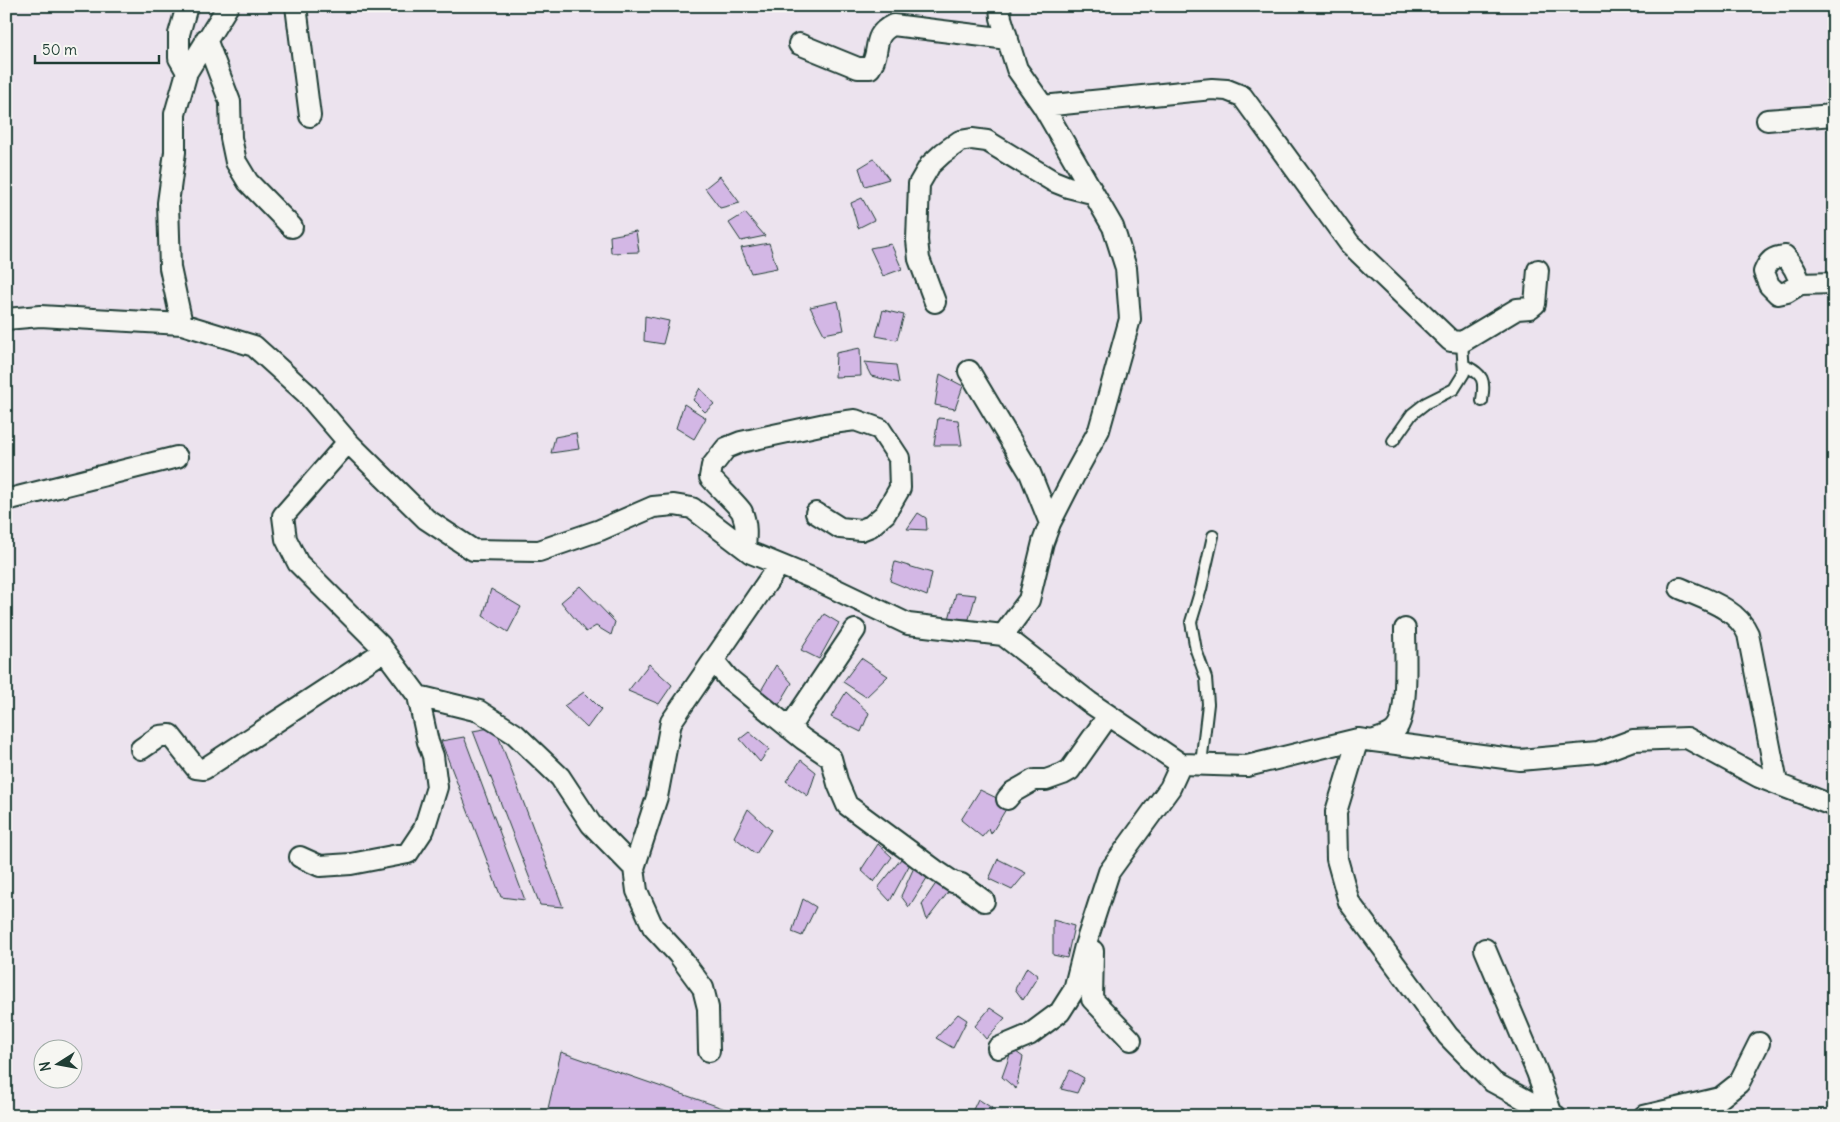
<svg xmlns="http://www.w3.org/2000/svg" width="1840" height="1122" font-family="Delius,sans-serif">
  <rect width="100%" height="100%" fill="#ece3ee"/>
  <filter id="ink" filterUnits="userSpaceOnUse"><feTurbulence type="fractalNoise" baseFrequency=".02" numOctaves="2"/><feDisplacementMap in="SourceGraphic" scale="10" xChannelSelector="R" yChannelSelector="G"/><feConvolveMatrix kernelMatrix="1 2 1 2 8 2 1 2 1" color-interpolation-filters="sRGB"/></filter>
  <g filter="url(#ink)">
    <path fill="#d3b7e5" stroke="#1f3d34" d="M874,159L889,179L865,186L859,168Z
      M720,176L740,203L720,208L705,188Z
      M862,198L874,220L858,228L851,203Z
      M745,213L765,236L741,241L729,223Z
      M636,231L639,252L611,253L610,236Z
      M769,243L777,268L751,273L741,248Z
      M891,244L902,269L883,276L870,248Z
      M838,301L844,330L824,334L810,307Z
      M883,310L904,315L897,340L876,336Z
      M645,316L669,321L663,344L644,341Z
      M860,348L861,376L835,377L836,353Z
      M864,362L896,365L899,383L871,376Z
      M940,374L963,386L955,409L935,405Z
      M700,388L714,404L705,412L693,400Z
      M684,404L706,418L694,439L676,428Z
      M938,418L958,420L962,445H934Z
      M576,433L579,449L551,453L555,437Z
      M918,513L926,518L927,530L907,529Z
      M895,562L932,573L927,596L890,581Z
      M580,586L615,622L611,635L596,626L586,632L561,602Z
      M491,589L521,607L508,632L483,616Z
      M956,593L976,595L969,619H949Z
      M824,614L839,623L819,659L801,650Z
      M861,658L888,676L866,697L843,682Z
      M649,664L672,685L659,704L628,691Z
      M776,665L792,683L777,708L759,694Z
      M584,692L601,709L587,728L564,706Z
      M846,692L869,713L861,732L831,717Z
      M495,727L563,907L540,905L473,731Z
      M749,732L769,749L760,762L740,739Z
      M464,737L525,900L501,897L441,741Z
      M801,760L816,772L808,796L786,781Z
      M980,790L1009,804L991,834L989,829L982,837L961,820Z
      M748,809L771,830L756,854L734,837Z
      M878,844L892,857L874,882L861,870Z
      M905,854L911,862L890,901L878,888Z
      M998,859L1026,873L1012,890L989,879Z
      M916,863L927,878L909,907L901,896Z
      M939,879L949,891L927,920L922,904Z
      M803,899L816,907L802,936L792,932Z
      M1053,920L1074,926L1067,958L1053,955Z
      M1027,967L1038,976L1023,1000L1015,989Z
      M990,1008L1005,1018L986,1039L975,1026Z
      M958,1014L967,1020L953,1048L936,1038Z
      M1012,1049L1023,1057L1016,1089L1002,1077Z
      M561,1052L731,1111L729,1116H555L547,1113Z
      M1070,1070L1084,1078L1077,1093L1061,1089Z
      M978,1099L992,1108L988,1116H970Z"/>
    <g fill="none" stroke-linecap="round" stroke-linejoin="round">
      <defs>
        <path id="lane" d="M1464,365C1484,375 1485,379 1482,401
          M1393,441L1412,414L1426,403L1454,389L1464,373L1462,342
          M1201,764L1208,704L1206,678L1196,650L1191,622L1201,589L1213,536"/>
        <path id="street" d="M187,6L179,34V58L187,72
          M296,6L310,116
          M1000,6L1001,18L1017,69L1043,106L1113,227L1126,268L1130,319L1099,430L1076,472L1050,523L1043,542L1029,600L1003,635
          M206,39L230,102L231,138L236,162L248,182L292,227
          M799,44L858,68H870C882,51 870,36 893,25L1008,39
          M1043,106L1212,89L1227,90L1242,96L1350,244L1451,341L1462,342L1517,309L1530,308L1535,304L1538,270
          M1767,120L1834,115
          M1800,284C1798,274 1792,264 1785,256C1773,257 1769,260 1764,272L1769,285L1778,294L1787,292L1800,284L1834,283
          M935,302L919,259L917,240L919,184L930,165L943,153L960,141L972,139L987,141L1053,181L1068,187L1092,193
          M6,319L40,316L182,324L254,346L306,393L348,442L426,519L473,550L539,551L600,530L653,507L674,505L692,508L751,553L812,578L908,624L1003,635L1089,702L1181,764L1247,766L1358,739L1520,760L1598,753L1633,740L1687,738L1759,777L1834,806
          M182,324L170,268L168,203L175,152V114L187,72L228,6
          M969,371L1030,473L1050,523
          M6,500L177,457
          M745,548C746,536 747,524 742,512C738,505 717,486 710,477L712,466L726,448L741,442L825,424L855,420L880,429L899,458L900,488L885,514L871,526L861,530L840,528L816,513
          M1680,588C1704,599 1737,608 1748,634L1777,783
          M714,661L728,678L803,739L831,758L838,784L847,805L935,870L953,882L961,884L984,901
          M418,696L479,711L515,734L560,777L591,824L634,868L637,891L653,927L678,954L703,988L708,1008L709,1051
          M789,728L855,630
          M1358,739L1336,812L1337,859L1349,902L1448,1036L1493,1082L1556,1116
          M1372,741C1379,738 1391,736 1396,729C1409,714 1405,650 1405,629
          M141,749L160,736L170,735L196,768L204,769L384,651
          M1007,799L1013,792L1034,780H1046L1063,774L1070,770L1108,716
          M300,857L320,866L351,864L408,853L424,829L437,787L433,756L428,742L418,696L380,645L298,563L286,539L283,516L348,442
          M634,868L657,797L671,722L779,565
          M1485,949L1537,1072L1551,1112
          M1093,951L1092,999L1131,1040
          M998,1048L1029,1035L1060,1012L1074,990L1085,946L1109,872L1170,788L1181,764
          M1644,1116L1720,1098L1739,1083L1759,1043"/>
      </defs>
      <use href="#lane" stroke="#1f3d34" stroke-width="14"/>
      <use href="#street" stroke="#1f3d34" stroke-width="24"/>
      <use href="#lane" stroke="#f6f6f2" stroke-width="10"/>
      <use href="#street" stroke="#f6f6f2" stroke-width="20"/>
    </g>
  </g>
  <rect width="1840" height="1122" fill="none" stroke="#f6f6f2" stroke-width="25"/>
  <rect x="12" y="12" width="1815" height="1097" fill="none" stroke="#1f3d34" stroke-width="2" filter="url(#ink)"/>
  <g transform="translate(58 1064) rotate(259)"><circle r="24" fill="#f6f6f2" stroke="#a0aca6"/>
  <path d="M0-4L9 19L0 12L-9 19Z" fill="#1f3d34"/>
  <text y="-8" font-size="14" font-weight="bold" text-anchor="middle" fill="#1f3d34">N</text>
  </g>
  <path d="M35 55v8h124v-8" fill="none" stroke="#1f3d34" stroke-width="2.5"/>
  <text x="42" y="55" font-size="15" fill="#1f3d34" stroke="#f6f6f2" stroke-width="4" paint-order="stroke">50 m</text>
</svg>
